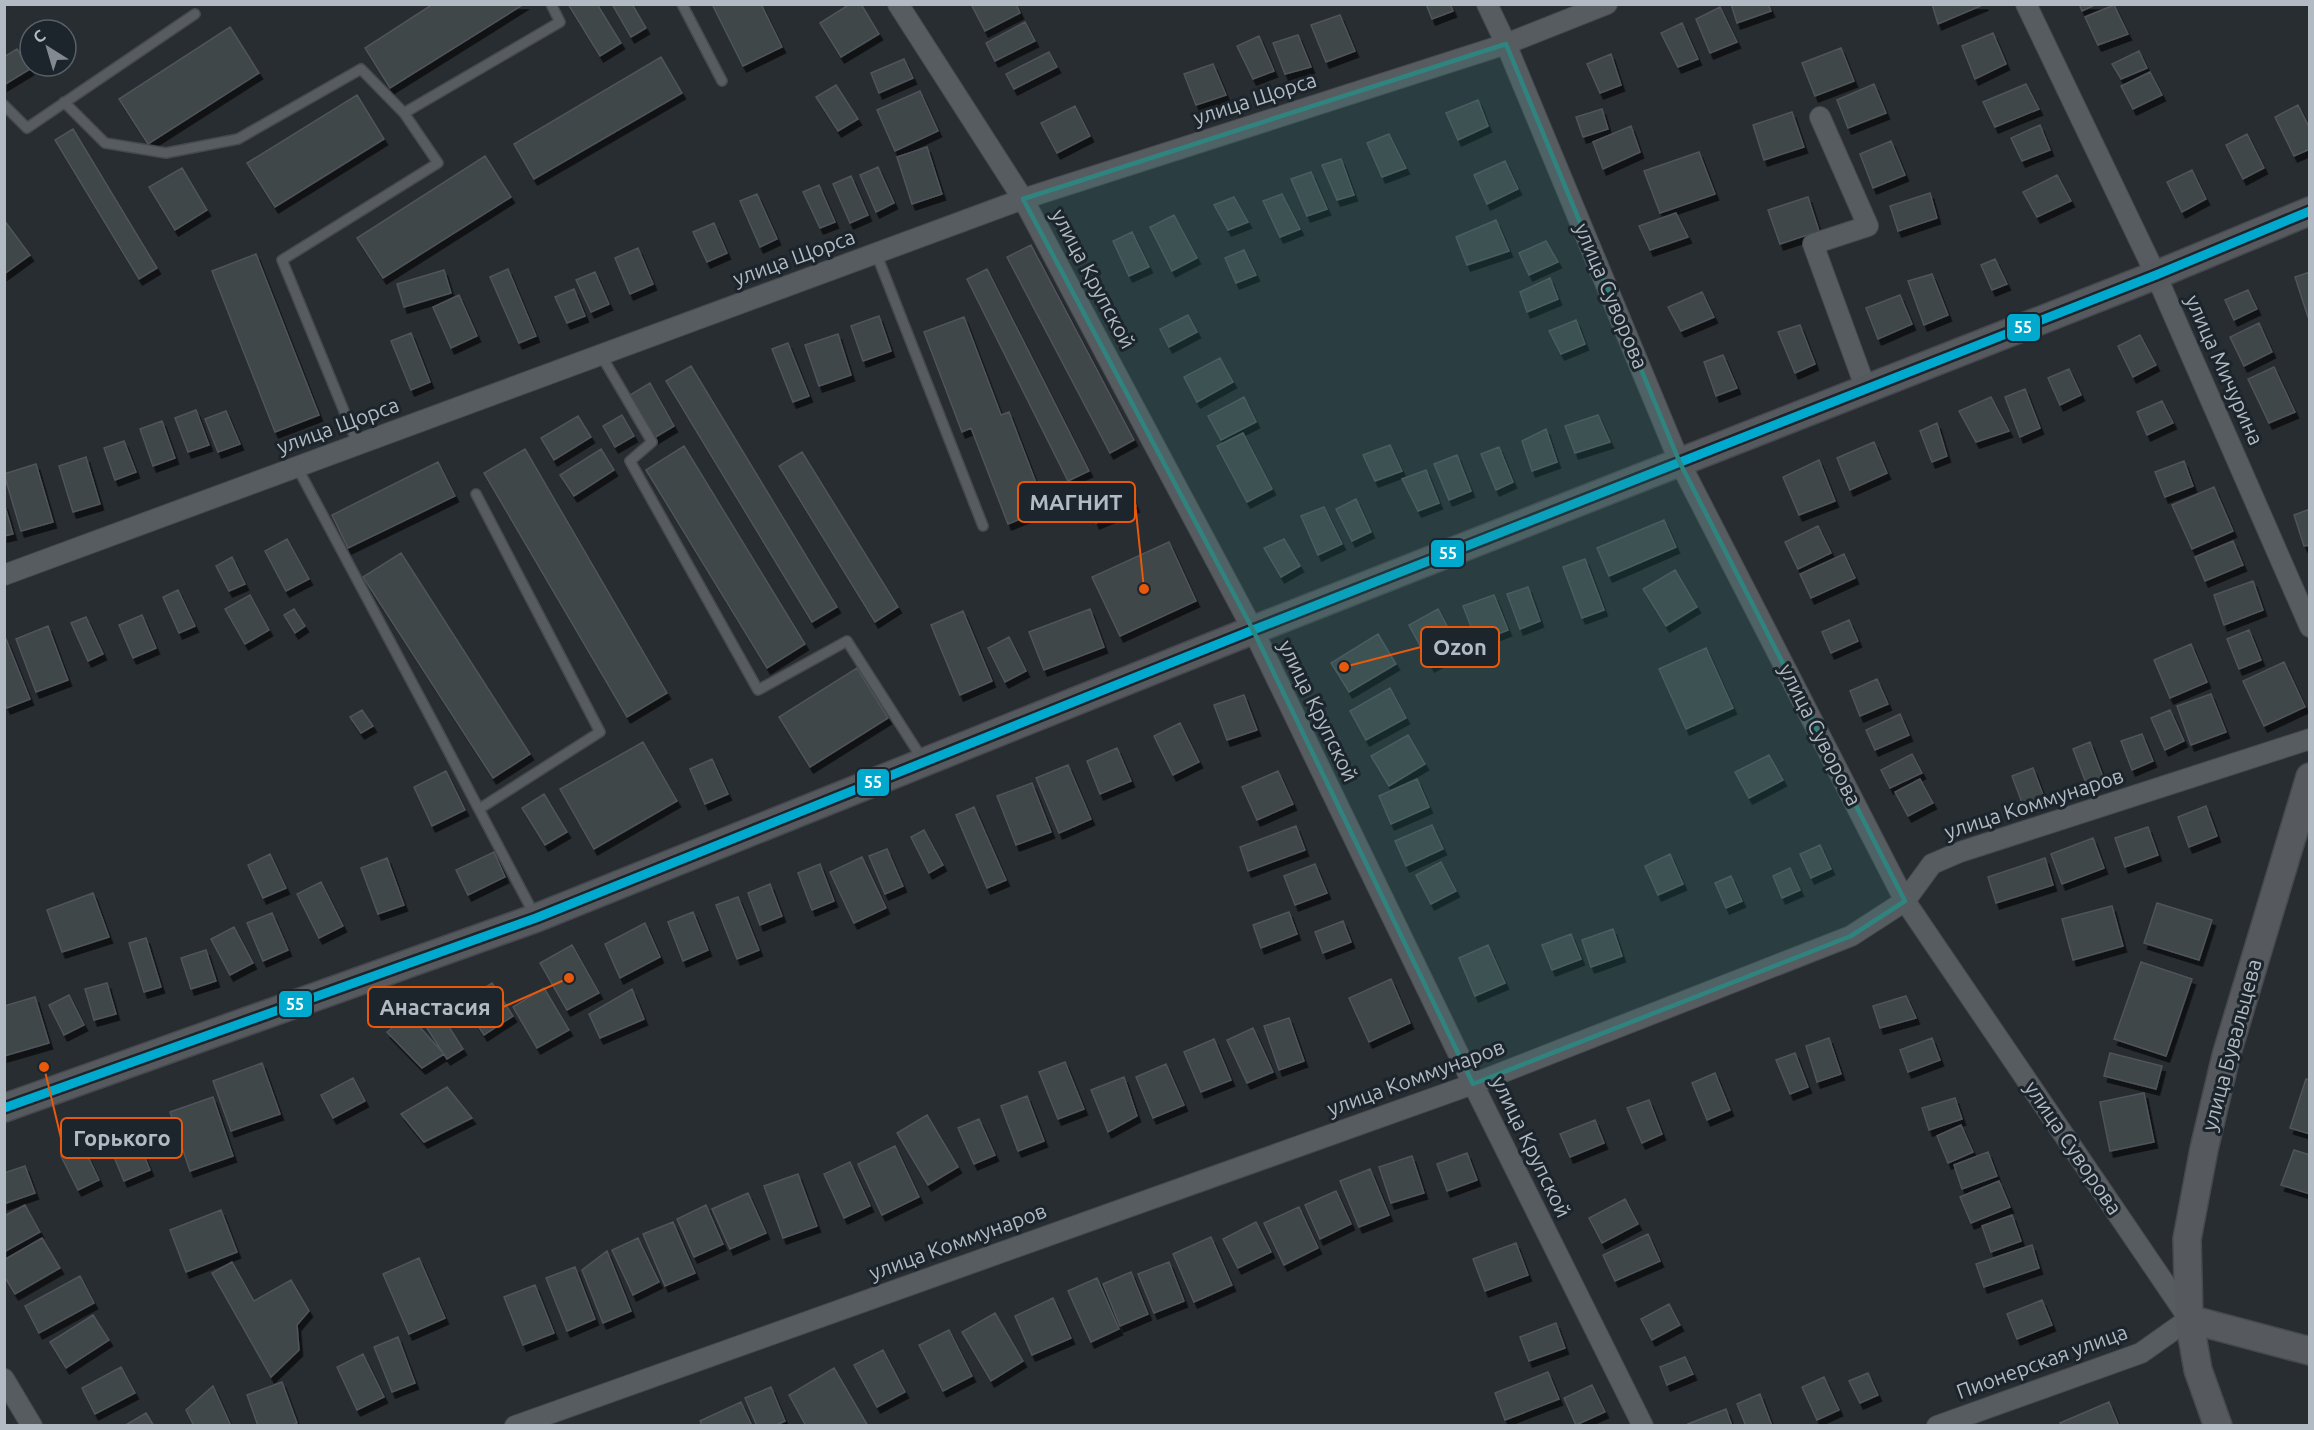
<svg xmlns="http://www.w3.org/2000/svg" width="2314" height="1430" font-family="Ubuntu,sans-serif">
  <defs>
    <filter id="shadow"><feDropShadow dx="3.5" dy="6" stdDeviation="0" flood-color="#0009"/></filter>
  </defs>
  <rect width="100%" height="100%" fill="#282d32"/>
  <path fill="#41464a" stroke="#4f545a" stroke-width="1.5" filter="url(#shadow)" d="M433,4H524L390,88L365,48Z
    M568,4H597L621,43L600,56Z
    M612,4H632L646,28L631,37Z
    M712,4H761L782,47L743,66Z
    M850,4H861L879,34L841,57L820,23Z
    M971,4H1016L1020,13L985,31Z
    M1426,4H1450L1453,11L1432,19Z
    M1731,4H1768L1771,11L1737,23Z
    M1932,4H1985L1938,24Z
    M2079,4H2097L2082,11Z
    M2114,5L2128,34L2098,45L2085,17Z
    M1720,7L1737,42L1710,53L1696,19Z
    M1340,15L1355,51L1326,62L1311,25Z
    M1025,22L1035,41L995,61L986,43Z
    M1682,23L1698,59L1678,67L1661,33Z
    M230,27L259,73L148,144L119,99Z
    M1993,33L2006,64L1975,79L1962,46Z
    M1298,35L1311,67L1285,74L1273,43Z
    M1259,36L1274,71L1253,79L1237,46Z
    M1841,48L1854,81L1815,96L1802,63Z
    M17,49L30,69L4,85V57Z
    M2139,51L2147,68L2121,79L2112,64Z
    M1049,52L1057,67L1014,89L1006,74Z
    M1611,54L1621,85L1600,93L1587,64Z
    M661,57L682,93L534,179L514,144Z
    M904,59L913,78L879,93L871,73Z
    M1213,64L1226,95L1196,105L1184,74Z
    M2150,72L2162,95L2133,109L2121,86Z
    M1874,84L1886,113L1848,128L1837,100Z
    M2026,84L2039,109L1995,127L1983,102Z
    M836,85L858,119L838,131L816,97Z
    M920,91L938,131L895,151L877,110Z
    M357,95L384,139L275,207L247,163Z
    M1478,100L1488,126L1458,140L1446,113Z
    M2298,105L2310,129V149L2294,156L2275,117Z
    M1075,106L1090,136L1057,153L1041,123Z
    M1602,109L1608,129L1583,137L1576,117Z
    M1792,112L1804,147L1764,160L1753,125Z
    M2040,125L2050,150L2022,161L2011,138Z
    M1631,126L1640,152L1603,169L1593,142Z
    M73,129L157,268L139,279L55,140Z
    M1389,134L1406,168L1382,177L1367,143Z
    M2247,134L2264,168L2243,179L2226,145Z
    M1891,141L1905,175L1873,188L1860,154Z
    M927,147L942,194L912,204L897,157Z
    M1699,152L1715,194L1660,213L1644,171Z
    M485,156L511,197L383,278L357,238Z
    M1341,159L1354,195L1337,200L1322,165Z
    M1505,161L1518,189L1487,204L1474,175Z
    M878,167L894,203L876,212L860,175Z
    M182,168L207,210L175,230L149,187Z
    M2192,170L2206,199L2182,212L2167,182Z
    M1311,172L1327,209L1307,216L1291,179Z
    M2057,175L2071,201L2037,217L2023,192Z
    M851,176L868,215L850,223L833,184Z
    M819,185L835,222L820,228L803,192Z
    M1930,193L1937,218L1898,231L1890,206Z
    M757,194L777,239L760,247L740,201Z
    M1282,194L1300,229L1280,237L1263,201Z
    M1234,197L1248,222L1228,230L1214,205Z
    M1808,197L1819,231L1780,244L1768,210Z
    M1676,213L1688,237L1650,250L1639,226Z
    M1174,215L1197,258L1172,271L1150,227Z
    M4,220L30,255L4,274Z
    M1496,220L1509,251L1467,265L1456,237Z
    M714,223L727,253L707,262L693,232Z
    M1132,232L1149,267L1129,276L1113,241Z
    M1546,241L1558,262L1529,275L1519,253Z
    M1031,245L1134,440L1110,453L1007,257Z
    M638,248L653,284L630,294L615,258Z
    M1244,250L1256,275L1236,283L1225,258Z
    M256,254L319,415L275,432L212,271Z
    M1995,259L2007,284L1992,290L1981,265Z
    M508,269L536,336L519,343L490,277Z
    M987,269L1089,471L1068,481L967,279Z
    M444,270L451,293L404,307L397,284Z
    M595,272L609,304L591,312L576,280Z
    M2310,272V317H2308L2295,277Z
    M1932,274L1948,315L1924,325L1908,281Z
    M1550,278L1558,299L1527,312L1520,292Z
    M574,289L585,316L567,323L555,297Z
    M2248,290L2257,309L2234,320L2225,300Z
    M1702,292L1714,317L1681,331L1668,307Z
    M459,295L477,336L451,348L433,307Z
    M1900,295L1912,324L1878,339L1866,308Z
    M1188,315L1197,332L1169,347L1160,329Z
    M879,316L891,351L863,361L851,326Z
    M964,317L1001,415L1009,412L1046,509L1008,524L971,428L962,432L924,332Z
    M1576,320L1585,344L1561,354L1549,331Z
    M2259,323L2272,352L2244,366L2230,337Z
    M1800,325L1815,364L1795,373L1778,332Z
    M411,333L430,382L411,390L391,341Z
    M838,334L851,375L819,386L805,345Z
    M2140,335L2156,365L2133,377L2118,346Z
    M788,343L809,396L793,402L772,349Z
    M1723,355L1737,388L1716,396L1704,362Z
    M1220,358L1233,382L1197,402L1184,377Z
    M691,366L837,607L812,622L666,381Z
    M2274,367L2295,412L2269,423L2248,379Z
    M2069,369L2081,395L2060,405L2048,378Z
    M650,383L674,426L654,438L630,395Z
    M2025,389L2040,428L2020,437L2005,397Z
    M1244,397L1256,422L1221,440L1208,416Z
    M1991,397L2009,431L1976,442L1959,411Z
    M2162,401L2173,423L2147,435L2137,412Z
    M196,410L209,445L188,452L175,418Z
    M226,411L240,444L218,452L205,419Z
    M622,415L634,436L615,447L603,426Z
    M1598,415L1610,442L1575,453L1565,426Z
    M578,416L591,437L554,460L541,438Z
    M162,421L175,458L153,466L140,429Z
    M1937,423L1947,456L1932,462L1920,431Z
    M1546,429L1557,462L1532,471L1522,441Z
    M1243,433L1272,489L1247,502L1217,446Z
    M124,441L136,472L115,480L104,448Z
    M1874,442L1887,473L1850,490L1837,458Z
    M1390,445L1402,471L1375,481L1363,455Z
    M684,446L805,644L767,668L646,470Z
    M1499,447L1513,482L1496,490L1481,454Z
    M525,449L667,693L627,717L484,473Z
    M601,449L614,470L574,496L560,475Z
    M802,452L898,607L875,622L779,466Z
    M1457,455L1471,491L1449,500L1434,464Z
    M86,457L100,504L73,512L59,466Z
    M1819,460L1835,501L1799,515L1783,477Z
    M2184,461L2193,486L2165,497L2155,472Z
    M438,462L455,496L348,548L332,515Z
    M36,464L53,522L21,531L4,474Z
    M1426,470L1439,503L1418,511L1402,479Z
    M1126,483L1136,506L1096,523L1087,500Z
    M2214,487L2233,531L2192,549L2172,505Z
    M1356,499L1371,532L1352,541L1336,509Z
    M4,503L13,534L4,536Z
    M1324,507L1342,544L1318,555L1301,516Z
    M2310,509V545L2304,546L2294,515Z
    M1664,520L1676,547L1609,576L1597,548Z
    M1818,526L1831,553L1798,569L1785,542Z
    M287,539L309,579L286,591L265,551Z
    M1284,539L1300,566L1281,577L1264,548Z
    M2233,541L2243,565L2205,581L2195,557Z
    M1169,542L1196,601L1120,636L1092,577Z
    M401,553L530,754L493,778L363,577Z
    M1844,554L1855,578L1811,598L1800,574Z
    M232,557L245,584L229,591L216,566Z
    M1585,559L1604,610L1582,618L1563,567Z
    M1675,570L1697,607L1666,626L1643,589Z
    M2253,581L2263,610L2224,625L2214,595Z
    M1528,587L1540,621L1520,629L1507,594Z
    M178,590L195,626L179,633L163,597Z
    M250,595L269,630L245,644L225,609Z
    M1494,595L1508,630L1477,642L1463,606Z
    M294,609L305,626L295,633L284,615Z
    M1090,609L1104,647L1044,670L1029,632Z
    M1438,609L1460,650L1431,666L1409,625Z
    M963,611L992,681L960,695L931,625Z
    M142,615L156,648L133,658L119,625Z
    M86,617L103,654L88,661L71,623Z
    M1849,620L1858,641L1831,653L1822,632Z
    M48,626L68,680L36,692L16,639Z
    M2249,630L2261,660L2239,669L2227,639Z
    M1378,634L1396,664L1349,692L1331,663Z
    M1009,637L1026,671L1005,682L988,648Z
    M4,639H6L30,699L7,708L4,701Z
    M2191,644L2207,682L2170,698L2154,660Z
    M1706,648L1733,708L1686,729L1659,669Z
    M2284,662L2305,707L2264,726L2243,681Z
    M857,668L888,718L810,767L779,717Z
    M1877,679L1888,704L1860,716L1850,691Z
    M1390,688L1406,718L1366,740L1350,711Z
    M2211,694L2226,732L2191,745L2177,706Z
    M1244,695L1257,730L1227,740L1214,705Z
    M362,710L373,726L361,733L350,717Z
    M2170,710L2184,741L2165,750L2151,718Z
    M1900,714L1909,735L1875,750L1866,730Z
    M1180,723L1199,762L1173,775L1154,736Z
    M2142,734L2153,761L2132,770L2121,741Z
    M1408,735L1425,764L1389,786L1371,756Z
    M643,742L677,801L594,849L560,789Z
    M2090,742L2103,777L2086,783L2073,749Z
    M1117,748L1131,781L1100,794L1087,761Z
    M1912,754L1922,773L1890,788L1881,770Z
    M1769,755L1783,780L1749,798L1735,772Z
    M712,759L728,794L705,804L690,769Z
    M1068,765L1091,819L1059,833L1036,778Z
    M2033,768L2045,800L2024,808L2012,776Z
    M446,771L465,810L432,826L414,787Z
    M1278,771L1293,804L1257,820L1242,787Z
    M1417,779L1429,807L1391,824L1379,796Z
    M1920,779L1933,803L1908,816L1895,792Z
    M1032,783L1051,832L1016,845L997,796Z
    M544,794L567,832L545,845L522,808Z
    M2206,806L2217,836L2189,847L2178,817Z
    M974,807L1006,880L987,888L956,815Z
    M1432,825L1443,849L1406,866L1395,841Z
    M1296,826L1305,850L1248,871L1240,847Z
    M2148,827L2158,855L2125,867L2115,838Z
    M924,830L943,865L929,873L911,837Z
    M2093,838L2104,868L2062,884L2051,854Z
    M1820,845L1831,869L1811,878L1800,854Z
    M887,849L903,886L885,894L869,856Z
    M494,852L505,877L468,895L456,870Z
    M270,854L286,888L263,898L248,865Z
    M1670,854L1683,884L1658,895L1645,866Z
    M862,857L886,908L854,923L830,872Z
    M387,858L404,905L378,914L361,868Z
    M2045,858L2053,885L1996,903L1988,877Z
    M1441,862L1456,891L1431,904L1416,875Z
    M820,864L834,901L812,910L798,873Z
    M1315,864L1327,893L1295,905L1284,876Z
    M1790,868L1800,890L1782,898L1773,876Z
    M1731,876L1742,901L1726,908L1715,883Z
    M321,882L343,926L319,938L297,894Z
    M770,884L782,916L760,925L748,893Z
    M93,893L109,937L62,952L47,910Z
    M738,897L759,950L737,959L716,905Z
    M2157,903L2212,920L2199,960L2144,943Z
    M2112,906L2123,946L2073,960L2062,919Z
    M693,912L708,950L683,961L668,922Z
    M1289,912L1297,934L1261,948L1253,925Z
    M272,913L288,950L263,961L247,923Z
    M1343,921L1351,942L1323,953L1315,932Z
    M645,923L660,957L620,978L605,944Z
    M234,927L253,963L230,975L211,939Z
    M1613,929L1622,956L1591,967L1582,940Z
    M1571,934L1581,959L1552,970L1542,945Z
    M146,938L161,987L144,992L129,943Z
    M572,945L599,993L567,1010L540,963Z
    M1488,945L1505,983L1475,996L1459,958Z
    M206,950L216,981L191,989L181,958Z
    M2141,962L2192,979L2166,1056L2114,1039Z
    M1391,979L1410,1023L1369,1042L1349,998Z
    M107,983L116,1014L94,1020L85,989Z
    M492,983L513,1016L484,1035L462,1002Z
    M544,988L569,1030L537,1048L513,1007Z
    M632,989L644,1019L600,1038L589,1014Z
    M69,995L84,1025L64,1035L49,1005Z
    M1906,996L1916,1018L1880,1028L1873,1006Z
    M35,997L49,1043L4,1056V1006Z
    M434,1003L463,1049L447,1059L417,1013Z
    M409,1015L444,1054L422,1068L387,1032Z
    M1289,1018L1304,1061L1279,1070L1264,1026Z
    M1253,1028L1273,1072L1247,1083L1227,1040Z
    M1829,1038L1841,1074L1817,1082L1806,1046Z
    M1932,1038L1940,1060L1908,1072L1900,1050Z
    M1214,1039L1231,1080L1201,1092L1184,1052Z
    M1795,1053L1808,1087L1790,1094L1776,1060Z
    M2110,1053L2162,1066L2156,1089L2104,1076Z
    M1065,1062L1084,1109L1058,1119L1039,1072Z
    M262,1063L280,1114L231,1131L213,1081Z
    M1166,1064L1184,1105L1153,1118L1136,1077Z
    M1715,1073L1730,1110L1707,1120L1692,1083Z
    M1124,1077L1137,1116L1108,1132L1091,1090Z
    M353,1078L365,1101L333,1118L321,1095Z
    M2306,1079L2310,1080V1134L2290,1128Z
    M447,1087L472,1118L424,1142L401,1114Z
    M2144,1093L2154,1142L2110,1151L2100,1102Z
    M1027,1096L1044,1141L1018,1151L1001,1106Z
    M213,1097L233,1156L190,1171L170,1112Z
    M1955,1098L1962,1119L1929,1130L1922,1108Z
    M1649,1100L1662,1134L1642,1143L1627,1108Z
    M927,1115L958,1167L928,1185L897,1133Z
    M979,1119L995,1155L974,1164L958,1128Z
    M1595,1120L1604,1143L1570,1157L1560,1134Z
    M1961,1125L1973,1152L1948,1163L1937,1136Z
    M133,1129L150,1170L124,1181L107,1140Z
    M83,1146L99,1180L78,1190L61,1156Z
    M895,1146L919,1197L882,1215L858,1164Z
    M2294,1150L2310,1155V1194L2281,1185Z
    M1988,1152L1997,1176L1962,1189L1954,1165Z
    M1467,1153L1477,1180L1447,1191L1437,1164Z
    M1412,1156L1424,1193L1391,1203L1379,1167Z
    M850,1162L870,1206L844,1218L824,1174Z
    M25,1166L35,1193L4,1204V1173Z
    M1370,1169L1389,1215L1359,1227L1340,1181Z
    M798,1174L817,1226L783,1238L764,1186Z
    M1999,1181L2010,1207L1971,1223L1960,1197Z
    M1336,1191L1351,1224L1320,1239L1305,1205Z
    M748,1193L766,1233L730,1249L712,1209Z
    M1625,1199L1638,1224L1602,1243L1589,1218Z
    M25,1205L40,1232L4,1252V1216Z
    M706,1205L723,1244L694,1257L677,1219Z
    M1299,1207L1318,1248L1284,1265L1264,1223Z
    M221,1210L237,1252L186,1272L170,1230Z
    M2012,1215L2021,1241L1991,1252L1982,1226Z
    M673,1222L695,1273L665,1286L643,1234Z
    M1256,1222L1271,1252L1238,1268L1223,1239Z
    M1648,1234L1660,1261L1615,1281L1603,1255Z
    M1211,1237L1232,1285L1194,1302L1173,1254Z
    M42,1238L60,1268L15,1294L4,1276V1260Z
    M638,1238L659,1282L633,1295L612,1250Z
    M1516,1243L1528,1275L1485,1291L1473,1259Z
    M2032,1245L2039,1268L1984,1287L1976,1264Z
    M607,1251L631,1311L603,1323L582,1270Z
    M419,1258L445,1318L409,1334L383,1274Z
    M232,1262L254,1301L291,1280L309,1311L297,1325L299,1350L271,1377L212,1273Z
    M1169,1262L1184,1301L1154,1313L1138,1274Z
    M575,1267L595,1319L567,1331L546,1278Z
    M1131,1272L1148,1314L1120,1326L1103,1284Z
    M80,1276L94,1303L39,1333L25,1306Z
    M1097,1278L1119,1329L1091,1342L1068,1291Z
    M535,1285L554,1333L523,1345L504,1297Z
    M1053,1298L1071,1338L1032,1355L1015,1316Z
    M2042,1300L2052,1325L2017,1339L2007,1314Z
    M1669,1304L1680,1325L1652,1340L1641,1319Z
    M995,1313L1023,1361L991,1381L962,1332Z
    M93,1315L109,1340L66,1368L50,1342Z
    M1556,1323L1565,1348L1529,1361L1520,1337Z
    M949,1330L972,1376L943,1391L919,1345Z
    M398,1337L415,1383L392,1392L374,1347Z
    M883,1350L905,1392L877,1407L854,1365Z
    M363,1354L384,1397L357,1410L337,1367Z
    M1685,1357L1693,1374L1667,1385L1660,1367Z
    M121,1367L135,1393L95,1414L82,1388Z
    M834,1368L868,1426H806L789,1395Z
    M1548,1372L1559,1399L1505,1420L1495,1393Z
    M1868,1373L1878,1395L1860,1403L1849,1381Z
    M1824,1377L1839,1410L1817,1420L1802,1387Z
    M282,1382L297,1423L291,1426H258L247,1395Z
    M1592,1385L1605,1412L1576,1425L1564,1398Z
    M213,1386L231,1426H194L186,1410Z
    M771,1387L785,1421L774,1426H757L745,1398Z
    M1760,1394L1772,1426H1746L1737,1404Z
    M741,1402L752,1426H702L700,1421Z
    M2109,1402L2119,1426H2061L2060,1423Z
    M1726,1409L1732,1426H1689L1688,1424Z
    M146,1413L154,1426H124Z"/>
  <g fill="none" stroke-linecap="round" stroke-linejoin="round">
    <defs>
      <path id="service" d="M682,4L722,81
        M64,102L105,143L166,153L238,139L361,69L404,113L560,22L551,4
        M4,105L27,128L195,14
        M876,253L983,526
        M601,355L652,442L630,461L758,690L847,641L923,760
        M358,445L282,260L438,163L404,113
        M297,467L432,720L535,916
        M476,494L600,732L479,809"/>
      <path id="minor" d="M898,4L1023,199L1253,630L1473,1084L1643,1426
        M1487,4L1506,44L1680,463L1905,901L2189,1319L2141,1353L1937,1426
        M2026,4L2156,275L2310,627
        M1820,117L1868,226L1813,244L1866,389
        M4,575L1023,199L1506,44L1607,4
        M4,1379L32,1426
        M515,1426L1473,1084L1851,936L1905,901L1932,864L1960,852L2310,739"/>
      <path id="secondary" d="M4,1108L536,918L1253,630L2156,275L2310,211
        M2189,1319L2310,1351
        M2218,1426L2198,1370L2189,1319L2187,1239L2204,1149L2226,1056L2310,777"/>
    </defs>
    <use href="#service" stroke="#46494d" stroke-width="12"/>
    <use href="#minor" stroke="#46494d" stroke-width="22"/>
    <use href="#secondary" stroke="#46494d" stroke-width="30"/>
    <use href="#service" stroke="#575c61" stroke-width="9"/>
    <use href="#minor" stroke="#575c61" stroke-width="20"/>
    <use href="#secondary" stroke="#565a5f" stroke-width="27"/>
    <defs>
      <path id="bus-1" d="M4,1108L536,918L1253,630L2156,275L2310,211"/>
    </defs>
    <use href="#bus-1" stroke="#1c242c" stroke-width="14"/>
    <use href="#bus-1" stroke="#00a9ce" stroke-width="9"/>
  </g>
  <path fill="#30847f" fill-opacity="0.2" stroke="#30847f" stroke-width="4.5" stroke-linejoin="round" d="M1506,44L1680,463L1905,901L1851,936L1473,1084L1253,630L1023,199Z"/>
  <g text-anchor="middle" stroke-width="6" stroke-linejoin="round" paint-order="stroke">
    <g font-size="21" fill="#b2bac3" stroke="#1c242c">
      <text transform="translate(1255 99) rotate(-18)" y="7">улица Щорса</text>
      <text transform="translate(794 258) rotate(-20)" y="7">улица Щорса</text>
      <text transform="translate(1093 279) rotate(62)" y="7">улица Крупской</text>
      <text transform="translate(1611 296) rotate(67)" y="7">улица Суворова</text>
      <text transform="translate(2224 370) rotate(66)" y="7">улица Мичурина</text>
      <text transform="translate(338 426) rotate(-20)" y="7">улица Щорса</text>
      <text transform="translate(1318 711) rotate(64)" y="7">улица Крупской</text>
      <text transform="translate(1820 735) rotate(63)" y="7">улица Суворова</text>
      <text transform="translate(2034 804) rotate(-18)" y="7">улица Коммунаров</text>
      <text transform="translate(2232 1045) rotate(-75)" y="7">улица Бувальцева</text>
      <text transform="translate(1416 1078) rotate(-20)" y="7">улица Коммунаров</text>
      <text transform="translate(1531 1147) rotate(64)" y="7">улица Крупской</text>
      <text transform="translate(2073 1148) rotate(56)" y="7">улица Суворова</text>
      <text transform="translate(958 1242) rotate(-20)" y="7">улица Коммунаров</text>
      <text transform="translate(2042 1362) rotate(-20)" y="7">Пионерская улица</text>
    </g>
  </g>
  <path fill="none" stroke="#e8590c" stroke-width="2" d="M1144 589L1135 502M1344 667L1421 647M569 978L503 1007M44 1067L61 1138"/>
  <g fill="#e8590c" stroke="#1c242c" stroke-width="2">
    <circle cx="1144" cy="589" r="6"/>
    <circle cx="1344" cy="667" r="6"/>
    <circle cx="569" cy="978" r="6"/>
    <circle cx="44" cy="1067" r="6"/>
  </g>
  <g fill="#1c242c" stroke="#e8590c" stroke-width="2">
    <rect x="1018" y="482" width="117" height="40" rx="6"/>
    <rect x="1421" y="627" width="78" height="40" rx="6"/>
    <rect x="368" y="987" width="135" height="40" rx="6"/>
    <rect x="61" y="1118" width="121" height="40" rx="6"/>
  </g>
  <g font-size="22" text-anchor="middle" font-weight="bold" fill="#b2bac3">
    <text x="1076" y="510">МАГНИТ</text>
    <text x="1460" y="655">Ozon</text>
    <text x="435" y="1015">Анастасия</text>
    <text x="122" y="1146">Горького</text>
  </g>
  <g stroke="#1c242c" stroke-width="2">
    <rect x="2006" y="313" width="35" height="29" rx="6" fill="#00a9ce"/>
    <rect x="1430" y="539" width="35" height="29" rx="6" fill="#00a9ce"/>
    <rect x="856" y="768" width="34" height="29" rx="6" fill="#00a9ce"/>
    <rect x="278" y="990" width="35" height="28" rx="6" fill="#00a9ce"/>
  </g>
  <g font-size="16" text-anchor="middle" font-weight="bold" fill="#fff">
    <text x="2023" y="333">55</text>
    <text x="1448" y="559">55</text>
    <text x="873" y="788">55</text>
    <text x="295" y="1010">55</text>
  </g>
  <rect width="2314" height="1430" fill="none" stroke="#b2bac3" stroke-width="12"/>
  <g transform="translate(48 48) rotate(323)"><circle r="28" fill="#1c242c" stroke="#586068" stroke-width="1.5"/>
  <path d="M0-4.5L10 22L0 15L-10 22Z" fill="#828990"/>
  <text y="-9" font-size="16" font-weight="bold" text-anchor="middle" fill="#b2bac3">С</text>
  </g>
</svg>
